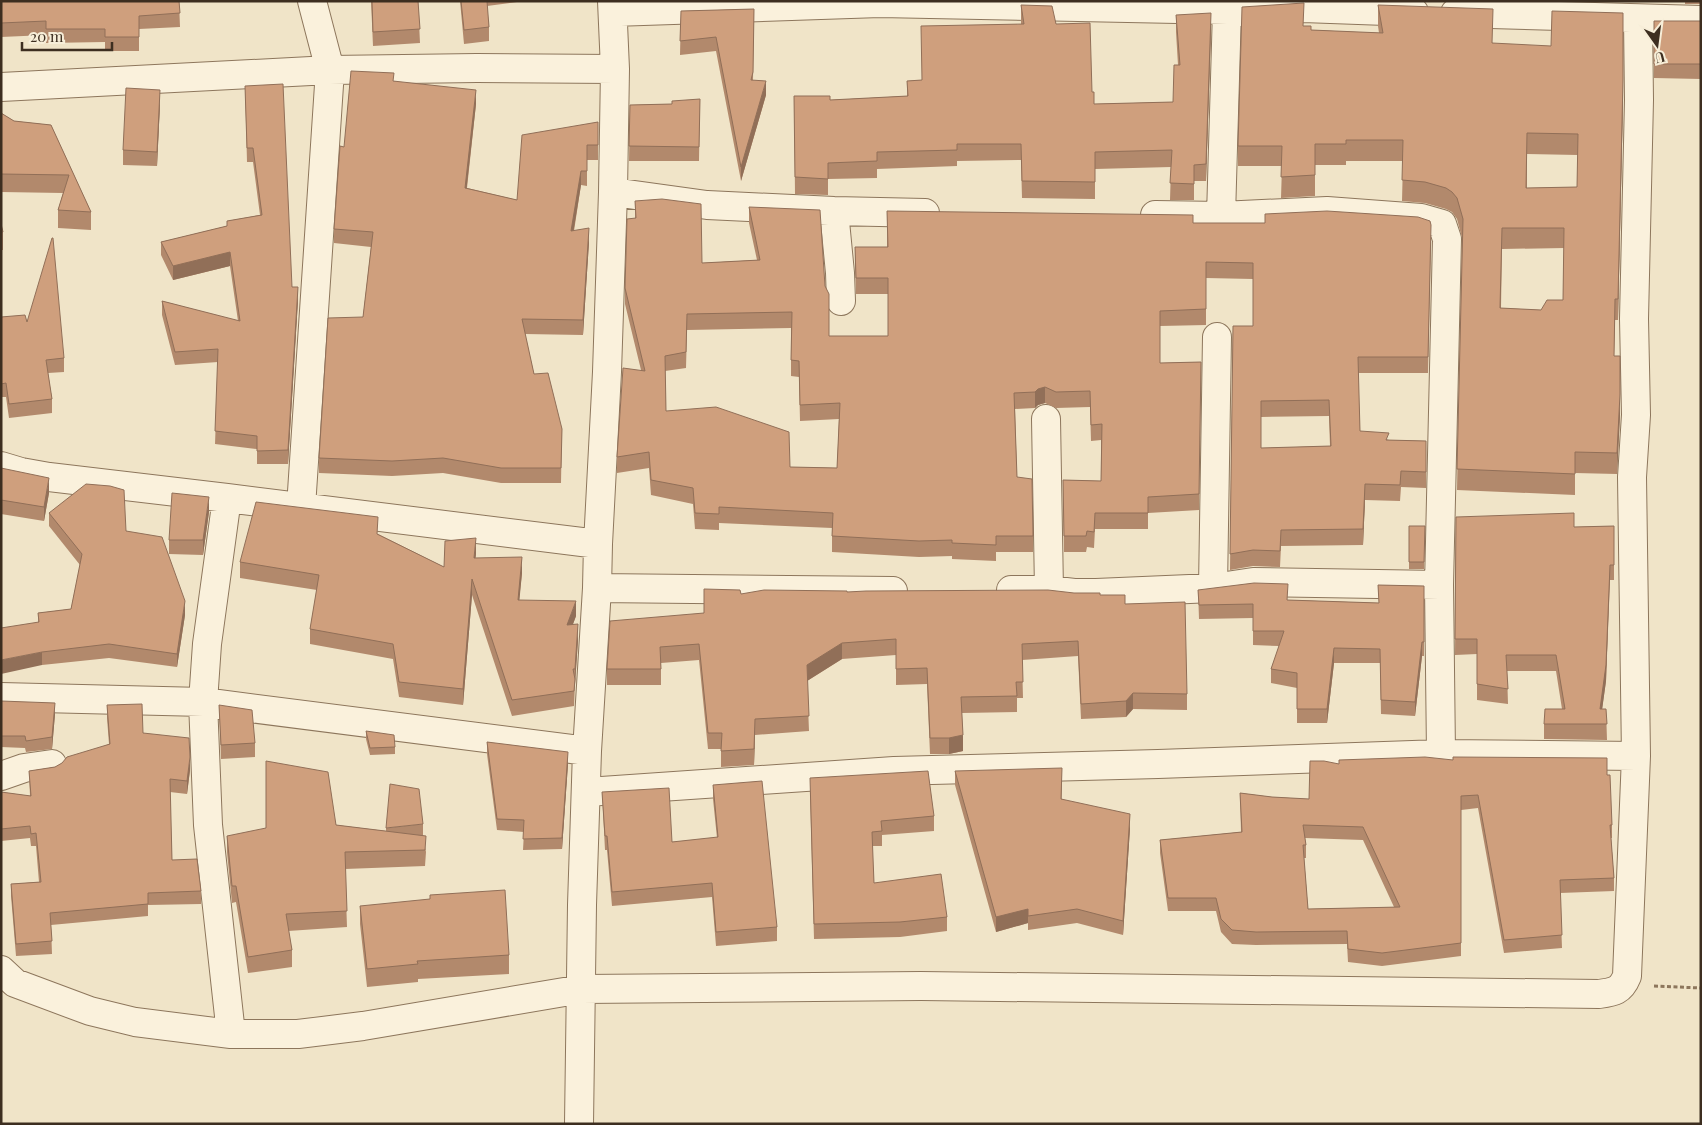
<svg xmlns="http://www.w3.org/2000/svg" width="1702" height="1125" font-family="'Playfair Display',serif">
  <rect width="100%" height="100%" fill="#f0e4c8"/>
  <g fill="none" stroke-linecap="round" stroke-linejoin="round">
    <defs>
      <path id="minor" d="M1227,10L1221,216L1327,211L1421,218L1442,224L1447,239L1439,585L1441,754
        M613,12L880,3L1227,10L1251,12L1303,8L1414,12
        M1455,13L1701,20
        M1,87L330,70L477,68L615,69
        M613,192L707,205L834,211L925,213
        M834,211L840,273L841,301
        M1155,215L1221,216
        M1046,419L1049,590
        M1,466L21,472L49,477L227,498L598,544
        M227,498L207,644L203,702L208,825L231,1034
        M301,507L330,70L312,1
        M597,588L893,591
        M1213,588L1217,337
        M1011,590H1049L1074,593H1096L1213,588L1253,582L1439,585
        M1,697L203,702L587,751
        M1,776L24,768L52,764
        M587,792L894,771L1158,764L1441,754L1636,756
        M1,970L15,983L90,1011L135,1022L231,1034H298L363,1026L582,989L921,986L1599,994C1614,992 1621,991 1627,976L1636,756L1632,477L1636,415L1634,319L1639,100L1638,19
        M579,1124L582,905L587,751L597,588L598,544L607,372L613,192L615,69L612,1"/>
    </defs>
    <use href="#minor" stroke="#8d765c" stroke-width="30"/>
    <path stroke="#8d765c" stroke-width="3" stroke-dasharray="4 2.5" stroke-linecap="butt" d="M1654,986L1701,988"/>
    <use href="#minor" stroke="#faf1dc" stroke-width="28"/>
  </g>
  <path fill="#b2896c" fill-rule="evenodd" d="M1,1H179L180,27L139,29V51H105V42L46,43V35L1,37Z
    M371,1H418L420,43L373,46Z
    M460,1H524L487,6L489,27V41L464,44Z
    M1685,1H1701V4H1685Z
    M1021,5L1056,24L1092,92L1094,104L1173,102L1178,65L1176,32V15L1211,29L1206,181H1194V200H1170L1171,167L1095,169V199L1022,198L1021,160L957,161V166L877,169V178L828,179V195L795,194L794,96L830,100L907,96V81L922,80L1021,24Z
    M1378,5L1493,43L1623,100L1618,320H1615L1614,356L1620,415L1617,474L1575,473V495L1457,490L1462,238L1457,219L1452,212L1446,209L1425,203L1402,201L1403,161H1346V165H1315V196L1281,198L1282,166H1238V146L1304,26L1311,30L1379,33L1378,26ZM1527,154L1578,155L1577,187L1527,188ZM1564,248L1563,300L1541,310L1501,308L1502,249Z
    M754,9L753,80L766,95L741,181L716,51L680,55L681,11Z
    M1654,21H1701V79L1654,78Z
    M394,81L476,104L467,188L517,200L598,122V160H587V186L581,185L574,231L589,242L583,335L525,334L534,374L562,429L561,483H501L443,473L392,476L319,473V458L363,317L371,247L334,243V229L344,147Z
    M245,86L292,287L298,300L288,464H257V449L215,444L218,362L175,365L162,315V301L238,321L230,266L173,280L161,255V242L227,226V221L260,215L253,162H247Z
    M700,99L699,161H629L630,105L672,104Z
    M160,104L157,166L123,165V150Z
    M1,113L14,121L51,125L91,212V230L58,228V210L63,193L1,192Z
    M635,201L702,263L757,260L749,223V207L829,336H888V294H856L855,263V247H887V211L1193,223L1431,241L1428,373H1358L1360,431L1389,440L1426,441V488L1401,487L1400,501L1365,500L1363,545L1281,546L1280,567L1253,566L1230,570L1233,326H1253V279L1206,278V325L1160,326V363L1201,362L1199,510L1148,513V529H1095L1094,548L1087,547L1086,552H1064L1063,480L1101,481V440L1091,441L1090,407L1056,408L1045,403L1038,405L1035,408L1015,409L1017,477L1033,536V552H996V561L952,559V556L919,557L832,552V528L719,523V530L695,529L693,504L651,495L649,468L617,473V457L641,370L625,304V288L635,218ZM791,328V376L799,377L800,421L839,419L837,468L790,467L666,411L665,371L686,368L687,330ZM1329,416L1330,446L1261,448V417Z
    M1,224L3,232V250H1Z
    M1,317L27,322L64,358V372L48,373L52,399V413L9,418L6,397H1Z
    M1,468L49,493L44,521L1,514Z
    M209,512L203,555L169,554V540Z
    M49,513L126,531L185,615L177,667L109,658L42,665L38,623V613L71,609L80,565L49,526Z
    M1456,517L1574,527L1614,526V580H1610L1606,681L1602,709H1606L1607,740L1544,739V724L1562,709L1556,671H1507L1508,704L1477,700V654L1455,655Z
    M1409,526H1425L1424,569H1409Z
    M378,534L444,567L476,554L475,558L522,573L519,600L576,616L573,624L578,640L575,684L574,706L512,716L472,595L463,705L399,697L393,659L310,644V629L317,590L240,578V562Z
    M1378,585L1424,586V656H1422L1415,716L1381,714L1380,663H1334L1327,723H1297V688L1271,683V669L1279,646L1253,645V618L1199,619L1198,590L1288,600L1379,603Z
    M847,592L1074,593L1100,595L1125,604L1187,694V710L1133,709L1126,717L1081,719L1078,656L1022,660L1023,698H1017V712L962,713L963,751L949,754H930L927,684L896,685V655L842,659L807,681L809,731L755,735L754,765L721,767V749H708L699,660L661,663V685H607V669L704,613L741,594Z
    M1,701L55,714L52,749L26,752L25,748L1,747Z
    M107,705L190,770L187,794L170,792L172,860L201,891V904L148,905V916L51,925L52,954L16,956L11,896V884L39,882L36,846H31L30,838L1,841V792L30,796L29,771L55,767L109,744L107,718Z
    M219,705L255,743V757L221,759Z
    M366,731L395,747V754L370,755L366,739Z
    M487,742L568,764L562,849L523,850L524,832L497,830L487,754Z
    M1339,764L1607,775L1612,825V838H1611L1614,878V891L1560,893L1562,948L1504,953L1478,808L1461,810V956L1382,966L1348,962L1347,944L1256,945L1232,944L1221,932L1216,911H1168L1160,853V840L1241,832L1240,793L1272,797L1309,799ZM1305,838L1363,840L1394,907L1308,909L1304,858H1306V845Z
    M955,771L1062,782L1061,799L1130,828L1123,935L1077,923L1028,930V923L996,932L955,785Z
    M713,785L777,927V941L716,946L712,897L612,906L607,850H605L602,792L672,842L717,838L713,799Z
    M810,792L934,816V831L882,835V846H872L874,883L947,917V931L900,937L814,939Z
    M423,824V835L426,852L425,866L345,869L347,927L288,931L292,950V967L248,973L236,902L232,903L227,852V836L336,825L386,831V828Z
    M360,906L509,955V974L418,979V982L367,987L360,924Z"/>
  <path fill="#916f58" d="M1211,13V29L1206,181V164Z
    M1623,79V100L1618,320V299Z
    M766,81V95L741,181V167Z
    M160,90V104L157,166V152Z
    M476,90V104L465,202V188Z
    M581,171V185L571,246V231Z
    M589,228V242L583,335V320Z
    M230,252V266L173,280V266Z
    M298,287V300L288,464V450Z
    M1045,387V403L1038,405L1035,408V392L1038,389Z
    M1620,394V415L1617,474V453Z
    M49,478V493L44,521V507Z
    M1365,484V500L1363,545V529Z
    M209,497V512L203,555V540Z
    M476,538V554L474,574V558Z
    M522,557V573L518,615V600Z
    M1610,565L1606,681L1600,725V709Z
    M472,579V595L463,705V689Z
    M185,601V615L177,667V654Z
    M576,601V616L567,640V625Z
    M578,624V640L575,684V669Z
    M1422,642V656L1415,716V702Z
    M842,643V659L807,681V665Z
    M1334,648V663L1327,723V709Z
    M42,652V665L1,674V660Z
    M1133,693V709L1126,717V701Z
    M55,703V714L52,749V737Z
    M755,719V735L754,765V749Z
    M963,735V751L949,754V738Z
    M568,752V764L562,849V838Z
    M190,757V770L187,794V781Z
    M1062,768V782L1061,813V799Z
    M1130,814V828L1123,935V921Z
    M1028,909V923L996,932V917Z"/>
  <path fill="#cf9f7d" stroke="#916f58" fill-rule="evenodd" d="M1,1H179L180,13L139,16V37H105V29H46V21L1,23Z
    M372,1H418L420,29L373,32Z
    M461,1H487L489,27L464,30Z
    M1304,3L1303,26H1311V30L1383,33L1378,5L1493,9L1492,43L1551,46L1552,11L1623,13V79L1618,299H1615L1614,356H1620V394L1617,453L1575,452V474L1457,469L1463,219L1457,198L1452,192L1446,188L1425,182L1402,180L1403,140H1346V144H1315V175L1281,177L1282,146H1238L1242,7ZM1527,133L1578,134L1577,187L1526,188ZM1502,228H1564L1563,300H1547L1541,310L1500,308Z
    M1021,5L1052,6L1056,24L1090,23L1092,92H1094V104L1173,102L1174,65H1180L1176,15L1211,13L1206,164L1194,165V184L1170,183L1172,150L1095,152V182L1022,181L1021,144H957V150L877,152V161L828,163V179L795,177L794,96H830V100L908,96L907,81L922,80L921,26L1024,24Z
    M754,9L753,72L751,80L766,81L741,167L716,37L680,41L681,11Z
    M1654,21H1701V64H1654Z
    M351,71L394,73L393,81L476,90L465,188L517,200L522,135L598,122V145H587V171H581L571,231L589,228L583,320L522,319L534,374L548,373L562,429L561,468H501L443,458L392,461L319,458L328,318L363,317L373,232L334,229L340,146L344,147Z
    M283,84L292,287H298L288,450L257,451V436L215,431L218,349L175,352L162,301L240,321L230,252L173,266L161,242L227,226V221L262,215L253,148H247L245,86Z
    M126,88L160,90L157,152L123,150Z
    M700,99L699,147L629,146L630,105L672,104V101Z
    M1,113L14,121L51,125L91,212L58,210L69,175L1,174Z
    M662,199L701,204L702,263L760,260L749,207L820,210L825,286L829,294V336H888V278H856L855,247H888L887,211L1193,215V223H1265V214L1327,211L1418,217L1430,221L1431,225L1428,357H1358L1360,431L1389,433L1386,440L1426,441V472L1401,471L1400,485L1365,484L1363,529L1281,530L1280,551L1253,550L1230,554L1233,326H1253V263L1206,262V309L1160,311V363L1201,362L1199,494L1148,497V513H1095L1094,532L1087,531L1086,536H1064L1063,480L1101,481L1102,424L1091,425L1090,391L1056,392L1045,387L1038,389L1035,392L1014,393L1017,477L1032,479L1033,536H996V545L952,543V540L919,541L832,536L833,513L719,507V514L695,513L693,488L651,480L649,452L617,457L623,368L645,371L625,288L627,219L636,218L635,201ZM792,312L791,360L799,361L800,405L840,403L837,468L790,467L789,432L716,407L666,411L665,356L686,352L687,314ZM1329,400L1331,446L1261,448V401Z
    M1,224L3,232H1Z
    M52,238H53L64,358L46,360L52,399L9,404L6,383L1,384V317L25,315L27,322Z
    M1,468L49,478L44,507L1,500Z
    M86,484L110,486L124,490L126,531L162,537L185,601L177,654L109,644L42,652L1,660V628L39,622L38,613L71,609L82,554L49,513Z
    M172,493L209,497L203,540H169Z
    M256,502L378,517L377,534L444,567L445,541L476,538L474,558L522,557L518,600L576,601L567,625L578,624L575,669H573L575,679L574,691L512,700L472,579L463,689L399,682L393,644L310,629L319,575L240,562Z
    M1574,513V527L1614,526V565H1610L1606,665L1600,709H1606L1607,724H1544L1545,709H1565L1556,655H1506L1508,689L1477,684V639H1455L1456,517Z
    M1409,526H1425L1424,562H1409Z
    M1254,583L1288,584L1287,600L1379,603L1378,585L1424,586V642H1422L1415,702L1381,700L1380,649L1334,648L1327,709H1297V673L1271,669L1284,631H1253V604L1199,605L1198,590Z
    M704,589L740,590L741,594L764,590L847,591V592L866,591L1048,590L1074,593H1100V595H1125V604L1185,602L1187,694L1133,693L1126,701L1081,704L1078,641L1022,644L1023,682H1016L1017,696L961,697L963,735L949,738H930L927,668L896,669V639L842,643L807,665L809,716L755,719L754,749L721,751L722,733H708L699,644L660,647L661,669H607L610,621L704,613Z
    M1,701L55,703L52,737L26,741L25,736H1Z
    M142,704L143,733L189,738L190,757L187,781L170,779L172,860L197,859L201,891L148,893V904L50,913L52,941L16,944L11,884L41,882L36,833L31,834L30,826L1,829V792L31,796L29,771L55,767L62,763L67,757L110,744L107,705Z
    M219,705L252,710L255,743L221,745Z
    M366,731L394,735L395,747L370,748Z
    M487,742L568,752L562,838L523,839L524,820L497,819Z
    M1425,757L1453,760V757L1607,758V775H1610L1612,825H1610L1614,878L1560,880L1562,935L1504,940L1478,795L1461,796V943L1382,953L1348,949L1347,931L1256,932L1232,930L1221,919L1216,898H1168L1160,840L1242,832L1240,793L1272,797L1309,799L1310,761H1324L1339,764V760ZM1303,825L1363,827L1400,907L1308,909L1303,845H1306Z
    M266,761L328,772L336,825L426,836L425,850L345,852L347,911L286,914L292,950L248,957L236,886H232L227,836L266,828Z
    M1062,768L1061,799L1130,814L1123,921L1077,909L1028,916V909L996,917L955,771Z
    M928,771L934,816L881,821L882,831L872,832L874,883L941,874L947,917L900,922L814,924L810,778Z
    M762,781L777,927L716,932L712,883L612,892L607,836H605L602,792L669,788L672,842L718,837L713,785Z
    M390,784L419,789L423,824L386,828Z
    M505,890L509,955L417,961L418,964L367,969L360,906L430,899V895Z"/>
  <rect width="1702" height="1125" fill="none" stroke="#3d2e20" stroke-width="5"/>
  <g transform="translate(1657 45) rotate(166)" stroke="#f7eed8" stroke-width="4" paint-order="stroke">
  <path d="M0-4L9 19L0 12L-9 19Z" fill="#3d2e20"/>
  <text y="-8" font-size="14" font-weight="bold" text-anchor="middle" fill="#3d2e20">U</text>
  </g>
  <path d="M22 42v8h90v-8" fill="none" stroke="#3d2e20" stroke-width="2.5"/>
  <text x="30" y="42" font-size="15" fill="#3d2e20" stroke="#f7eed8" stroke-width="4" paint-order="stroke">20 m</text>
</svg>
